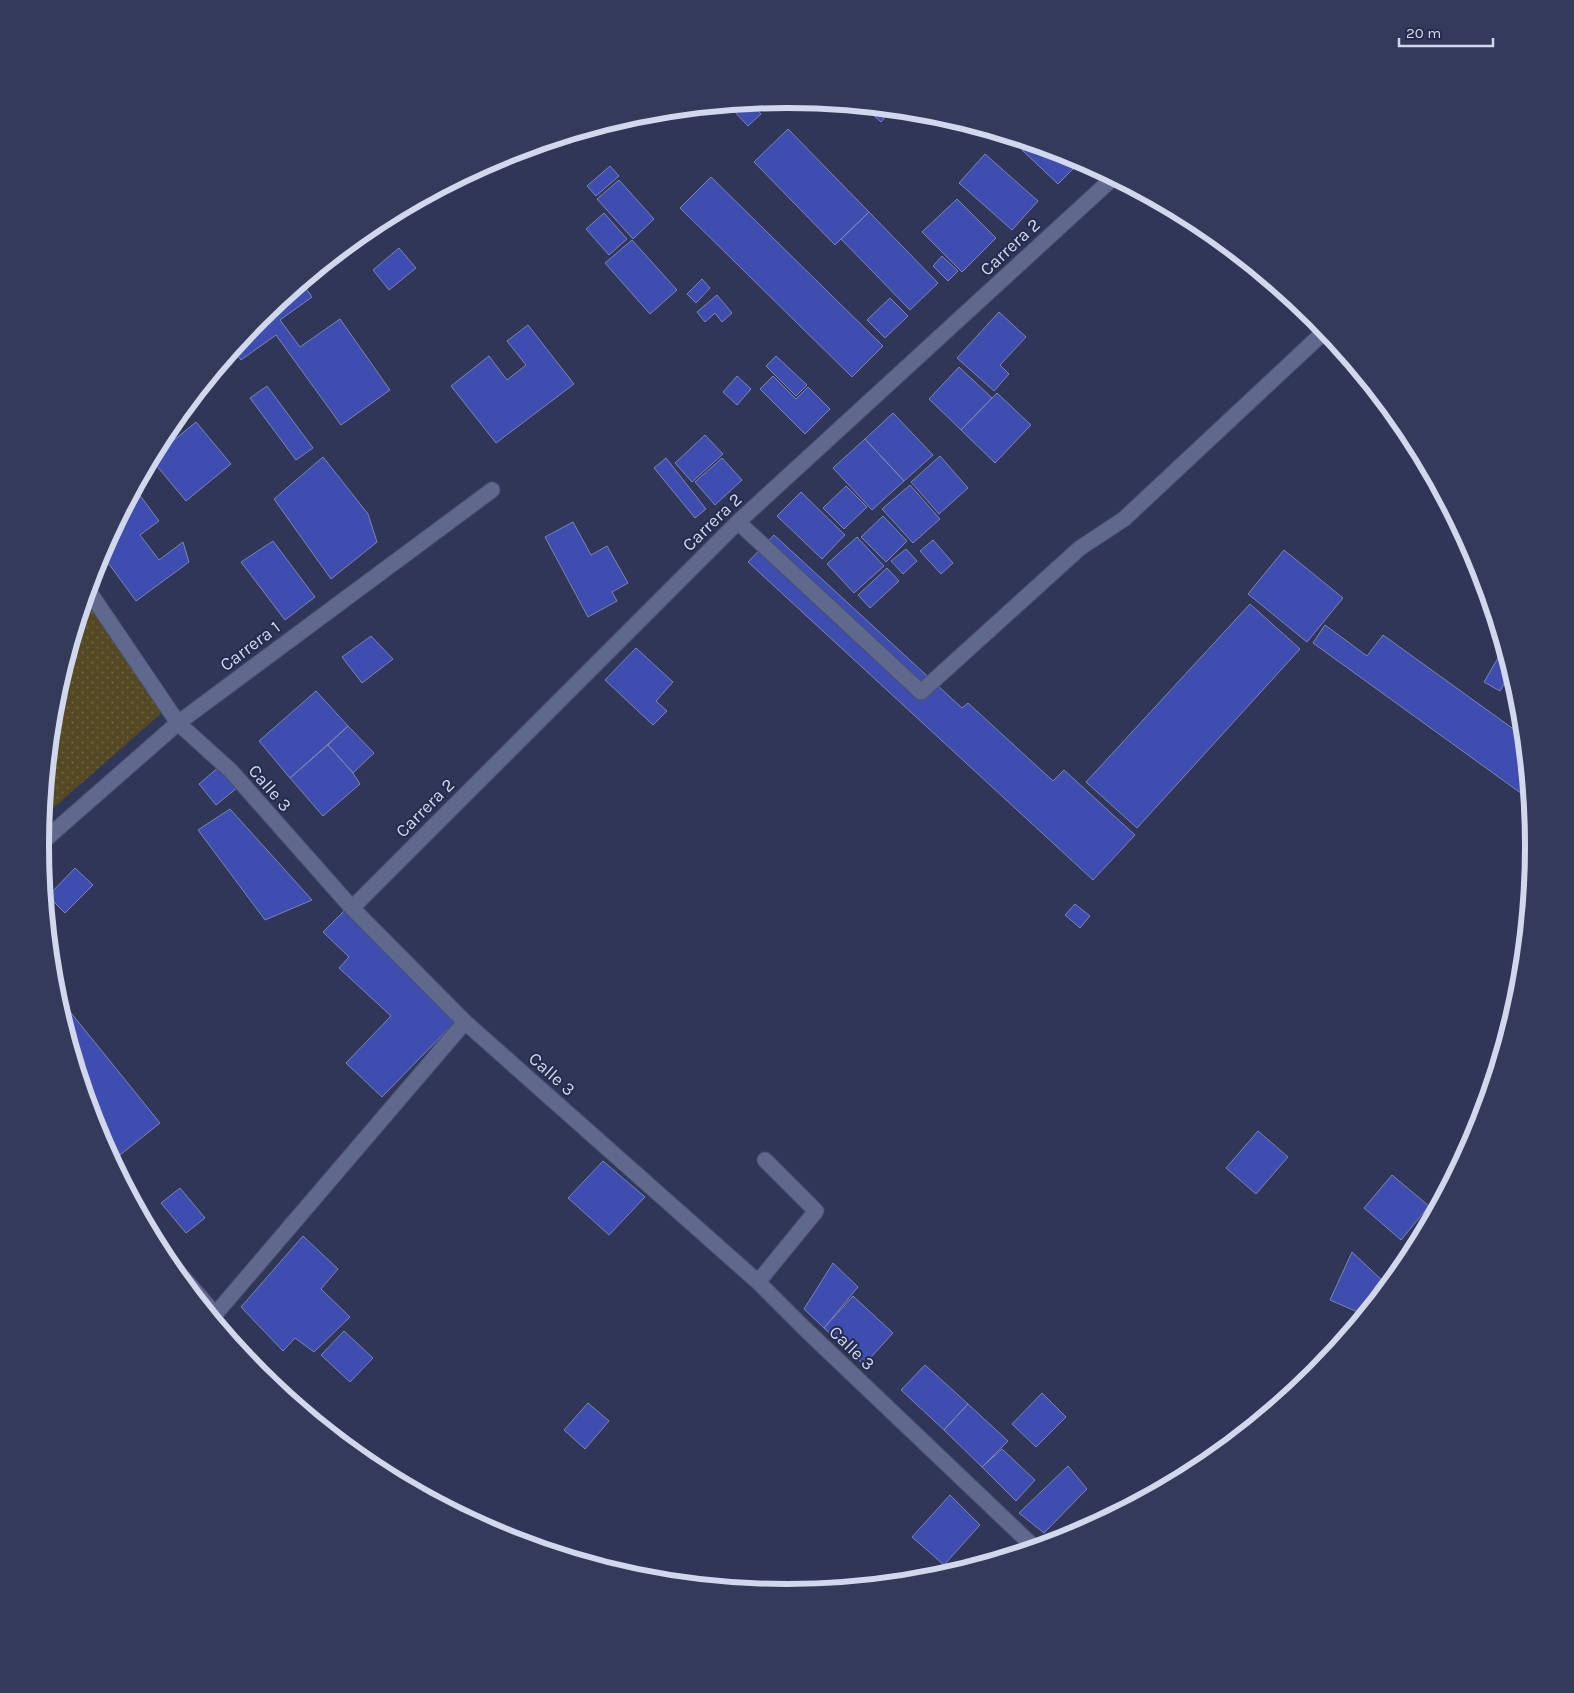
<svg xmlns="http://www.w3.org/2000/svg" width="1574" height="1693" font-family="Karla,sans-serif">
  <defs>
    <pattern id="park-dots" width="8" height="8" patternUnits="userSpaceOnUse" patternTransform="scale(1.25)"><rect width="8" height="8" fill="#544922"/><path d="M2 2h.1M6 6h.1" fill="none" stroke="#6c6242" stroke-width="1.8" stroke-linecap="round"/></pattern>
  </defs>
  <rect width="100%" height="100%" fill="#2f3658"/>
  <path fill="url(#park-dots)" d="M85,600L164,711L43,817L54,700Z"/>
  <path fill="#3f4cb0" stroke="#7c86ae" d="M751,103L761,114L748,126L733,110L739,104Z
    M876,108L891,110L881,122L871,113Z
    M788,129L869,212L835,245L754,162Z
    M1029,143L1073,156L1081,161L1058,184L1022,150Z
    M985,154L1038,201L1012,230L959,183Z
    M610,166L619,176L596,196L587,186Z
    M711,177L883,346L852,377L680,208Z
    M619,180L654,219L633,239L597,199Z
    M957,199L996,238L962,272L922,232Z
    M869,212L938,283L910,310L841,239Z
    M604,213L627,239L609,255L586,229Z
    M632,240L677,290L650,314L605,263Z
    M399,248L416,268L389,290L373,270Z
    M942,256L958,271L948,281L933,266Z
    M702,279L710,288L696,303L687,294Z
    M302,283L312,297L280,320L300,347L340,319L390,390L341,425L276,335L241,360L233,349L259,318Z
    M717,295L732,313L722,322L715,313L705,322L697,312Z
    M890,298L908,316L885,338L867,320Z
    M999,312L1026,337L1000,365L1009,374L994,391L957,358Z
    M528,325L574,384L496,443L451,386L489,356L507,380L526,365L507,341Z
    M776,356L807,385L796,396L766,366Z
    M959,367L992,398L961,430L929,399Z
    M737,376L751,389L737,405L723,392Z
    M773,376L796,399L808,387L830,409L805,434L760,389Z
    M206,383L210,388L181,413Z
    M267,386L313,448L296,460L250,398Z
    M997,393L1031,425L995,463L961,430Z
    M893,413L933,455L904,481L865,439Z
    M196,422L231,464L186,501L151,459Z
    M705,435L723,454L692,482L675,463Z
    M865,439L904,481L872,510L833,468Z
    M940,456L968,488L939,514L911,482Z
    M323,457L368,514L377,542L331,579L274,499Z
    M666,458L706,509L695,518L654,468Z
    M722,458L742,480L715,505L695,482Z
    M910,485L940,519L913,543L882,509Z
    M846,486L867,507L844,529L823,508Z
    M801,492L845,535L822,559L777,516Z
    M139,494L159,521L140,535L159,560L183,542L189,562L136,601L101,553L128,502Z
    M883,516L907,541L886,562L861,537Z
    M573,522L591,555L607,546L628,583L612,592L617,601L588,617L545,537Z
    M774,535L962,708L968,703L1053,781L1064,770L1135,835L1093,880L748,562Z
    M857,537L884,566L854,593L827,564Z
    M933,540L953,563L941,574L920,551Z
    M273,541L315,597L285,620L241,562Z
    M906,549L917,561L903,574L891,561Z
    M1284,550L1343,598L1307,642L1248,594Z
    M887,568L899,581L870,608L858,595Z
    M1250,604L1300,649L1137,828L1086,782Z
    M1325,625L1367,656L1383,635L1519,733L1522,728L1529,799L1313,643Z
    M371,636L393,659L362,683L342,657Z
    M636,648L673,682L656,701L667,711L653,725L605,680Z
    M1502,651L1505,652L1511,672L1500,691L1484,682Z
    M316,691L348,726L290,778L259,741Z
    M348,726L374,753L353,773L328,745Z
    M328,745L353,773L360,784L323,816L290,778Z
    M219,767L237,788L216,805L199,784Z
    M230,809L312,900L265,920L198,830Z
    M75,868L93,885L65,913L48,896Z
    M1075,904L1090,916L1080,928L1065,915Z
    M345,910L458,1019L382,1097L346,1063L391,1016L339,968L349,957L323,932Z
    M63,1003L160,1123L120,1155L94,1123L59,1006Z
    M1258,1131L1288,1157L1256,1194L1226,1168Z
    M603,1161L645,1197L609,1235L568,1198Z
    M1392,1175L1429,1206L1401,1240L1364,1208Z
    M180,1188L205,1218L186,1233L161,1203Z
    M303,1236L338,1269L321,1289L350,1317L314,1352L295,1338L283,1351L241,1307Z
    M1352,1252L1387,1285L1360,1313L1330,1300Z
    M833,1263L858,1287L824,1328L804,1309Z
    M853,1296L893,1333L864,1365L824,1328Z
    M344,1331L373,1358L350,1382L321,1355Z
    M925,1365L968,1404L944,1430L901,1390Z
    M1042,1393L1066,1417L1036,1447L1012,1424Z
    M588,1403L609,1421L585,1449L564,1430Z
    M968,1404L1008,1441L982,1467L944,1430Z
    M1002,1449L1035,1480L1016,1501L982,1467Z
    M1068,1466L1087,1489L1044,1533L1019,1513Z
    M950,1495L980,1525L944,1565L912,1537Z"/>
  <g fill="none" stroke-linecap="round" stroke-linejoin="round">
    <defs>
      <path id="minor" d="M738,522L921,692L1080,548L1124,519L1325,331
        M88,590L178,723L231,771L352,908L465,1022L758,1282L804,1328L1035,1548
        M40,844L178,723L492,490
        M352,908L738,522L1113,178
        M160,1251L215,1314
        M758,1282L816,1211L765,1160
        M212,1318L465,1022"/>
    </defs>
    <use href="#minor" stroke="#4b516e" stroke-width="17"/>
    <use href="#minor" stroke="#5f698e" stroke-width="15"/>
  </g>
  <g text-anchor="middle" stroke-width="4" stroke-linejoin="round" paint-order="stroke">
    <g font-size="18" fill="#d1d8ed" stroke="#252c4d">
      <text transform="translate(1010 247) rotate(-43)" y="6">Carrera 2</text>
      <text transform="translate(712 522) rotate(-44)" y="6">Carrera 2</text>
      <text transform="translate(250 646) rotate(-37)" y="6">Carrera 1</text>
      <text transform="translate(270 788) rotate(49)" y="6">Calle 3</text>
      <text transform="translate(425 808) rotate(-45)" y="6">Carrera 2</text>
      <text transform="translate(552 1074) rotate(42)" y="6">Calle 3</text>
      <text transform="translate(852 1348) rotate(44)" y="6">Calle 3</text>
    </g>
  </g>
  <path d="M0 0H1574V1693H0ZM49 846a738 738 0 1 1 1476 0a738 738 0 1 1-1476 0Z" fill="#333a5a" fill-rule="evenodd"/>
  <path fill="none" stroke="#d1d8ed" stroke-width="6" d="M49 846a738 738 0 1 1 1476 0a738 738 0 1 1-1476 0Z"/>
  <path d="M1399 38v8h94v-8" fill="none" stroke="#d1d8ed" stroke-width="2.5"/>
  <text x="1406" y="38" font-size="15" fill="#d1d8ed" stroke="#252c4d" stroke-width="4" paint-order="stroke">20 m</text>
</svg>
